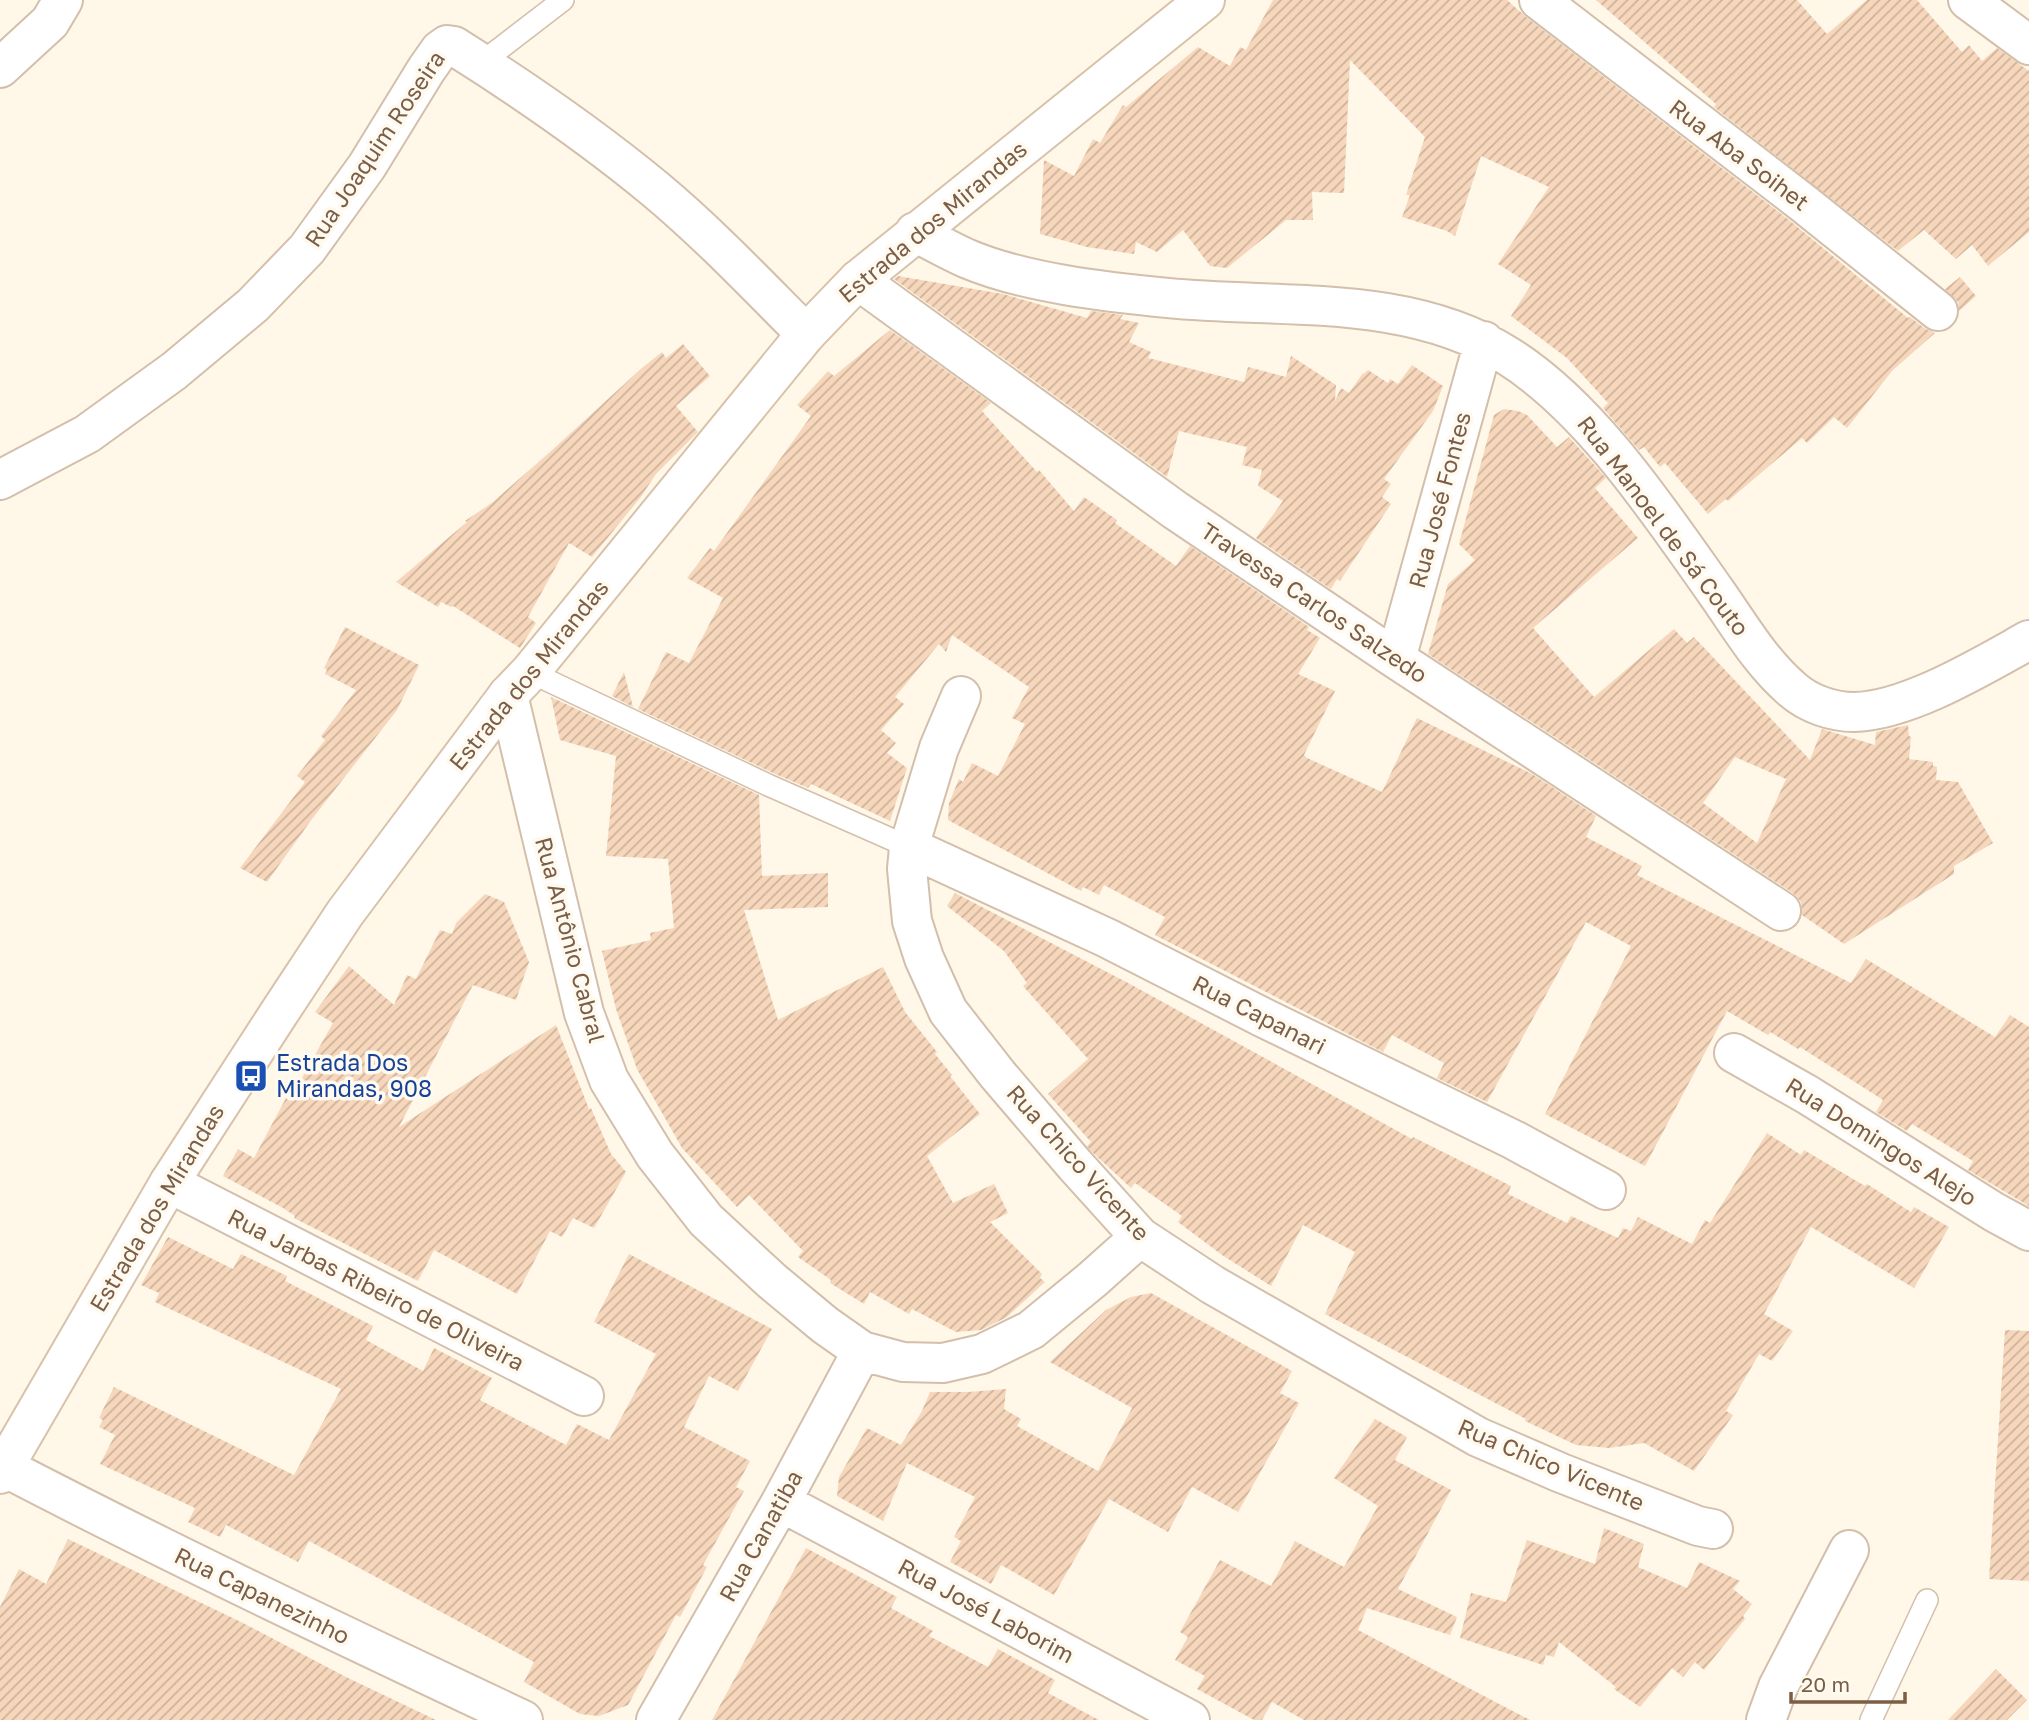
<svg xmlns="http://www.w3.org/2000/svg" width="2029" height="1720" font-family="'Golos Text',sans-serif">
  <defs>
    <pattern id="building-hatch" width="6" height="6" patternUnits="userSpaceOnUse" patternTransform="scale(1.75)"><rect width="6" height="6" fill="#f7d7bc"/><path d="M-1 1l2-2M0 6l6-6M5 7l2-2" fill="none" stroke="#cdb29b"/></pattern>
  </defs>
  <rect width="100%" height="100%" fill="#fff7e7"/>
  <path fill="url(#building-hatch)" fill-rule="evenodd" d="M1273,0H1507L1526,17L1789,220L1908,318L1910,317L1924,328L1935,333L1892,371L1847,428L1834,417L1807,443L1802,438L1728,501L1726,499L1708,514L1665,463L1660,467L1644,447L1639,450L1603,408L1608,403L1567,358L1511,316L1531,285L1498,264L1549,187L1481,156L1455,236L1447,231L1402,217L1410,195H1406L1425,137L1350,60L1344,193L1312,192L1313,220H1286L1227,268L1210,266L1183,230L1157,252L1136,242L1134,254L1087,247L1040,234L1044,160L1074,176L1093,139L1100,143L1123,105L1126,107L1198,47L1230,66L1240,47L1246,50Z
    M1596,0H1797L1827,34L1867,0H1917L1962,52L1969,45L1982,61L1997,48L2029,71V232L1988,266L1972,245L1956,259L1924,230L1898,251L1714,107L1716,104Z
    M898,276L1003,294L1087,318L1091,311L1123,315L1120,319L1139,323L1129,342L1151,352L1148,358L1244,382L1248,367L1286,377L1291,356L1336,385L1335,401L1341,388L1349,393L1363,373L1364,374L1368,370L1388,383L1390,379L1398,384L1412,365L1443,386L1433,411L1384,479L1391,484L1382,497L1391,504L1340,581L1337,579L1331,589L1256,538L1283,501L1258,486L1262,470L1242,465L1247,447L1179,431L1167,477L894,279Z
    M1960,277L1976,296L1959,311L1958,302L1945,289Z
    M890,330L991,403L982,411L1037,472L1039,470L1074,511L1084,497L1117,520L1115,523L1176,566L1190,546L1309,627L1307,630L1320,638L1298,674L1335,691L1304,755L1307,758L1382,792L1417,718L1532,774L1596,816L1586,837L1642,866L1637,875L1851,983L1866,959L1995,1037L2010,1015L2029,1027V1206L1968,1170L1973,1161L1912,1124L1907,1131L1876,1112L1883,1100L1800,1047L1798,1049L1770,1032L1768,1035L1727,1011L1645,1166L1545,1114L1631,946L1586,922L1487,1102L1437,1078L1444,1063L1392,1035L1383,1052L1155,935L1165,917L1104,885L1099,895L1083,887L1081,891L948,820L949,803L959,779L963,782L972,763L998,776L1025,724L1012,718L1029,687L952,635L946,652L939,644L895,697L904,704L881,730L896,743L887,753L907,768L890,821L811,784L808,788L773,773L638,709L666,652L689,663L723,598L687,578L710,548L714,551L811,416L797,405L828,371L834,376Z
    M683,344L710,376L676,406L698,432L656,474L640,498L592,557L569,543L528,617L536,623L520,648L453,606L451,607L441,602L438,607L396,582L467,522L465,521L493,502L551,451L642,368L662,352L666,358Z
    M1504,409L1518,411L1527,415L1557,447L1569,437L1606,478L1595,488L1638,538L1533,628L1594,697L1674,629L1687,643L1694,637L1810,760L1822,729L1875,745L1876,732L1908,725L1909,736L1911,737L1909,759L1933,762V766L1937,767L1936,780L1958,782L1993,843L1954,866V874L1844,944L1802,915L1801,902L1793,893L1428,654L1448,584L1475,560L1459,544L1494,415ZM1735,757L1786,779L1757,843L1703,803Z
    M345,627L419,665L397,710L312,819L267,882L240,868L305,782L297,776L325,740L321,736L356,690L325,674L327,670L324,668Z
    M624,672L626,680L633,707L612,696Z
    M551,697L759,795L762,876L828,873V907L744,910L778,1020L883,967L905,1012L937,1052L935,1054L952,1075L950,1076L980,1114L927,1156L953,1203L994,1184L1008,1213L990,1222L1042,1274L1040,1278L1045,1282L1007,1317L981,1330L956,1332L912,1309L909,1314L870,1292L864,1304L830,1283L831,1280L798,1257L803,1251L749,1195L737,1207L682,1148L637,1069L616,1009L602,951L651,940L650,933L674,928L668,859L606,856L616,756L560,740Z
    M955,893L1130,984L1412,1139L1413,1137L1511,1186L1508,1194L1567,1223L1571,1216L1618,1238L1623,1228L1631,1231L1638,1217L1692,1244L1705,1220L1710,1223L1767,1133L1801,1155L1804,1150L1865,1186L1867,1184L1911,1212L1914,1207L1949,1227L1914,1288L1811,1227L1764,1314L1793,1331L1772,1361L1759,1354L1726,1411L1733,1415L1694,1471L1644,1443L1609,1448L1576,1445L1525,1421L1526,1419L1325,1314L1355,1252L1303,1225L1271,1286L1222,1255L1178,1222L1182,1216L1135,1183L1131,1188L1091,1151L1087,1146L1091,1142L1048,1094L1088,1059L1023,986L1027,983L1004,951L947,906Z
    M485,894L504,902L529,962L516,1000L473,985L399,1127L556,1025L589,1109L591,1108L611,1154L626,1172L594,1228L573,1218L562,1237L550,1231L517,1294L434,1250L418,1281L294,1218L295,1216L283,1208L223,1176L238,1149L254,1158L286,1098L289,1101L333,1023L315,1012L349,966L394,1005L407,975L416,979L440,930L452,934L456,923Z
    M168,1237L233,1269L241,1254L287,1276L285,1281L373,1326L366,1340L423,1371L434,1348L492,1378L480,1400L566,1445L577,1424L609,1440L656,1354L594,1322L629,1254L772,1329L738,1391L709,1376L684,1427L750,1461L736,1487L744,1491L703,1565L707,1567L680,1617L676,1615L628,1705L599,1716L580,1714L524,1682L534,1662L309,1541L298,1562L226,1525L220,1537L188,1522L195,1508L100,1464L115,1435L99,1427L103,1420L99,1418L114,1387L294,1475L341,1389L155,1302L159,1293L141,1285Z
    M1151,1293L1292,1371L1280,1393L1299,1403L1238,1512L1192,1487L1168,1532L1109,1499L1054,1595L1001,1565L991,1584L950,1562L961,1541L954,1537L975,1497L907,1463L883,1521L837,1496L839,1477L867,1428L901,1445L922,1411L930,1392H968L1006,1389L1004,1409L1021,1419L1017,1426L1098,1471L1132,1408L1050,1362L1106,1310L1131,1297Z
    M2005,1330L2029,1331V1581L1989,1579Z
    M1375,1419L1407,1437L1395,1460L1451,1490L1398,1589L1457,1617L1450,1635L1367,1608L1358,1630L1530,1720H1304L1272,1702L1262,1720H1254L1197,1689L1205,1676L1175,1660L1188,1637L1180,1632L1220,1560L1271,1586L1295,1541L1344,1567L1378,1506L1334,1478Z
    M1604,1528L1644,1544L1638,1567L1687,1588L1699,1562L1740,1581L1733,1589L1752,1604L1743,1616L1745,1619L1704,1670L1695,1662L1683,1677L1672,1668L1640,1707L1614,1689L1616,1687L1559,1642L1554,1657L1546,1655L1543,1665L1460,1638L1471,1593L1506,1602L1527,1540L1595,1564Z
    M68,1539L241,1622L346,1677L436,1720H0V1607L19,1569L46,1584Z
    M806,1548L897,1597L891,1608L933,1631L929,1636L988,1667L998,1649L1055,1680L1048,1693L1099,1720H712Z
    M1996,1669L2027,1700L2007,1720H1948Z"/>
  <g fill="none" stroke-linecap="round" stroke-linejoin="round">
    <defs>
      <path id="lane" d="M481,63L563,0
        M530,672L768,785L909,847
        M1871,1720L1927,1600"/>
      <path id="street" d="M1539,0L1803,203L1938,311
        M1968,0L2029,45
        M0,68L50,22L63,0
        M915,232C932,241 950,251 968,259C1025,283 1106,292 1168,298C1281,309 1407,293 1508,356C1591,408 1660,513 1716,592C1740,626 1761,663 1793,690C1809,704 1833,712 1854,712C1908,711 1982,666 2029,640
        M858,280L1175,510L1396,659L1781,911
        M0,480L87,434L174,371L253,305L307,249L367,166L426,70L440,50L447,45L454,46C524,90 592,137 655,189C709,234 757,285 806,334
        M1396,659L1484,341
        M508,695L584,1013L609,1080L655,1155L706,1220L772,1281L825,1325L862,1351L903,1362L943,1363L982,1354L1031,1330L1093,1279L1140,1237
        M961,696L939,748L909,847L907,869L912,921L924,958L948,1011L998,1075L1075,1165L1140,1237L1213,1285L1478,1437L1561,1473L1698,1526L1713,1529
        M909,847L1107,938L1264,1018L1514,1140L1606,1190
        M1734,1053L1808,1095L1994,1212L2029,1231
        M169,1183L584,1396
        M4,1467C175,1556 349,1638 523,1720
        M781,1502L1190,1720
        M656,1720L781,1502L862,1351
        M1766,1720L1778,1687L1849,1550"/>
      <path id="secondary" d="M0,1474L169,1183L279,1013L345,913L508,695L530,672L806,334L858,280L1205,0"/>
    </defs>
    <use href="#lane" stroke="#d3bfab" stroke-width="24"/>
    <use href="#street" stroke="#d3bfab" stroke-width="42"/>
    <use href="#secondary" stroke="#d9c2aa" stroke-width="42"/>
    <use href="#lane" stroke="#fff" stroke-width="21"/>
    <use href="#street" stroke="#fff" stroke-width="38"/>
    <use href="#secondary" stroke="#fff" stroke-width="38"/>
  </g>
  <defs>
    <symbol id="bus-square" viewBox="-11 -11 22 22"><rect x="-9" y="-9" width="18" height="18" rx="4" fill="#1a4fb4" stroke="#fffaf0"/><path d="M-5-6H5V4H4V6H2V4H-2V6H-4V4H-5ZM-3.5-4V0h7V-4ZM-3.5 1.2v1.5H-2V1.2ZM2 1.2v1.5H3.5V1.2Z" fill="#fff"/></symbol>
  </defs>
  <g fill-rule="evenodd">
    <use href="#bus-square" x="232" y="1057" width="38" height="38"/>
  </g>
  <g text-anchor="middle" stroke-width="7" stroke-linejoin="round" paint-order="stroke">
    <g font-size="23" fill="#7c5e47" stroke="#fffaf0">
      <text transform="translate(375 149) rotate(-56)" y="8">Rua Joaquim Roseira</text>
      <text transform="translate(1739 155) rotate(37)" y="8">Rua Aba Soihet</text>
      <text transform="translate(933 222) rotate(-40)" y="8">Estrada dos Mirandas</text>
      <text transform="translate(1440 500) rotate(-75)" y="8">Rua José Fontes</text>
      <text transform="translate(1663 526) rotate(53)" y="8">Rua Manoel de Sá Couto</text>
      <text transform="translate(1314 603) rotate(34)" y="8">Travessa Carlos Salzedo</text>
      <text transform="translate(529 675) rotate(-51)" y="8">Estrada dos Mirandas</text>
      <text transform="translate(570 940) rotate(75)" y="8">Rua Antônio Cabral</text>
      <text transform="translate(1259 1015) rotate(27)" y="8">Rua Capanari</text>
      <text transform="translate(1881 1142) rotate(32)" y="8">Rua Domingos Alejo</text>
      <text transform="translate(1078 1163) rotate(48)" y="8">Rua Chico Vicente</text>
      <text transform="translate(157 1208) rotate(-59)" y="8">Estrada dos Mirandas</text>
      <text transform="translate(376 1290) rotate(27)" y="8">Rua Jarbas Ribeiro de Oliveira</text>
      <text transform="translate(1551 1465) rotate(23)" y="8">Rua Chico Vicente</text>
      <text transform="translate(761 1536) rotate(-61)" y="8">Rua Canatiba</text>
      <text transform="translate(262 1596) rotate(26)" y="8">Rua Capanezinho</text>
      <text transform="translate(986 1611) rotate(28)" y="8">Rua José Laborim</text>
    </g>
    <g font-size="23" fill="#164399" stroke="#fffaf0" text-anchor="start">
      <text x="276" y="1071">Estrada Dos<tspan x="276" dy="26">Mirandas, 908</tspan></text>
    </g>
  </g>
  <path d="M1791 1692v10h114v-10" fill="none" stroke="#7c5e47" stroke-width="3.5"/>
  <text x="1801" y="1692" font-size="21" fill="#7c5e47" stroke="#fffaf0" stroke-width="5" paint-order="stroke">20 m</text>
</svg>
